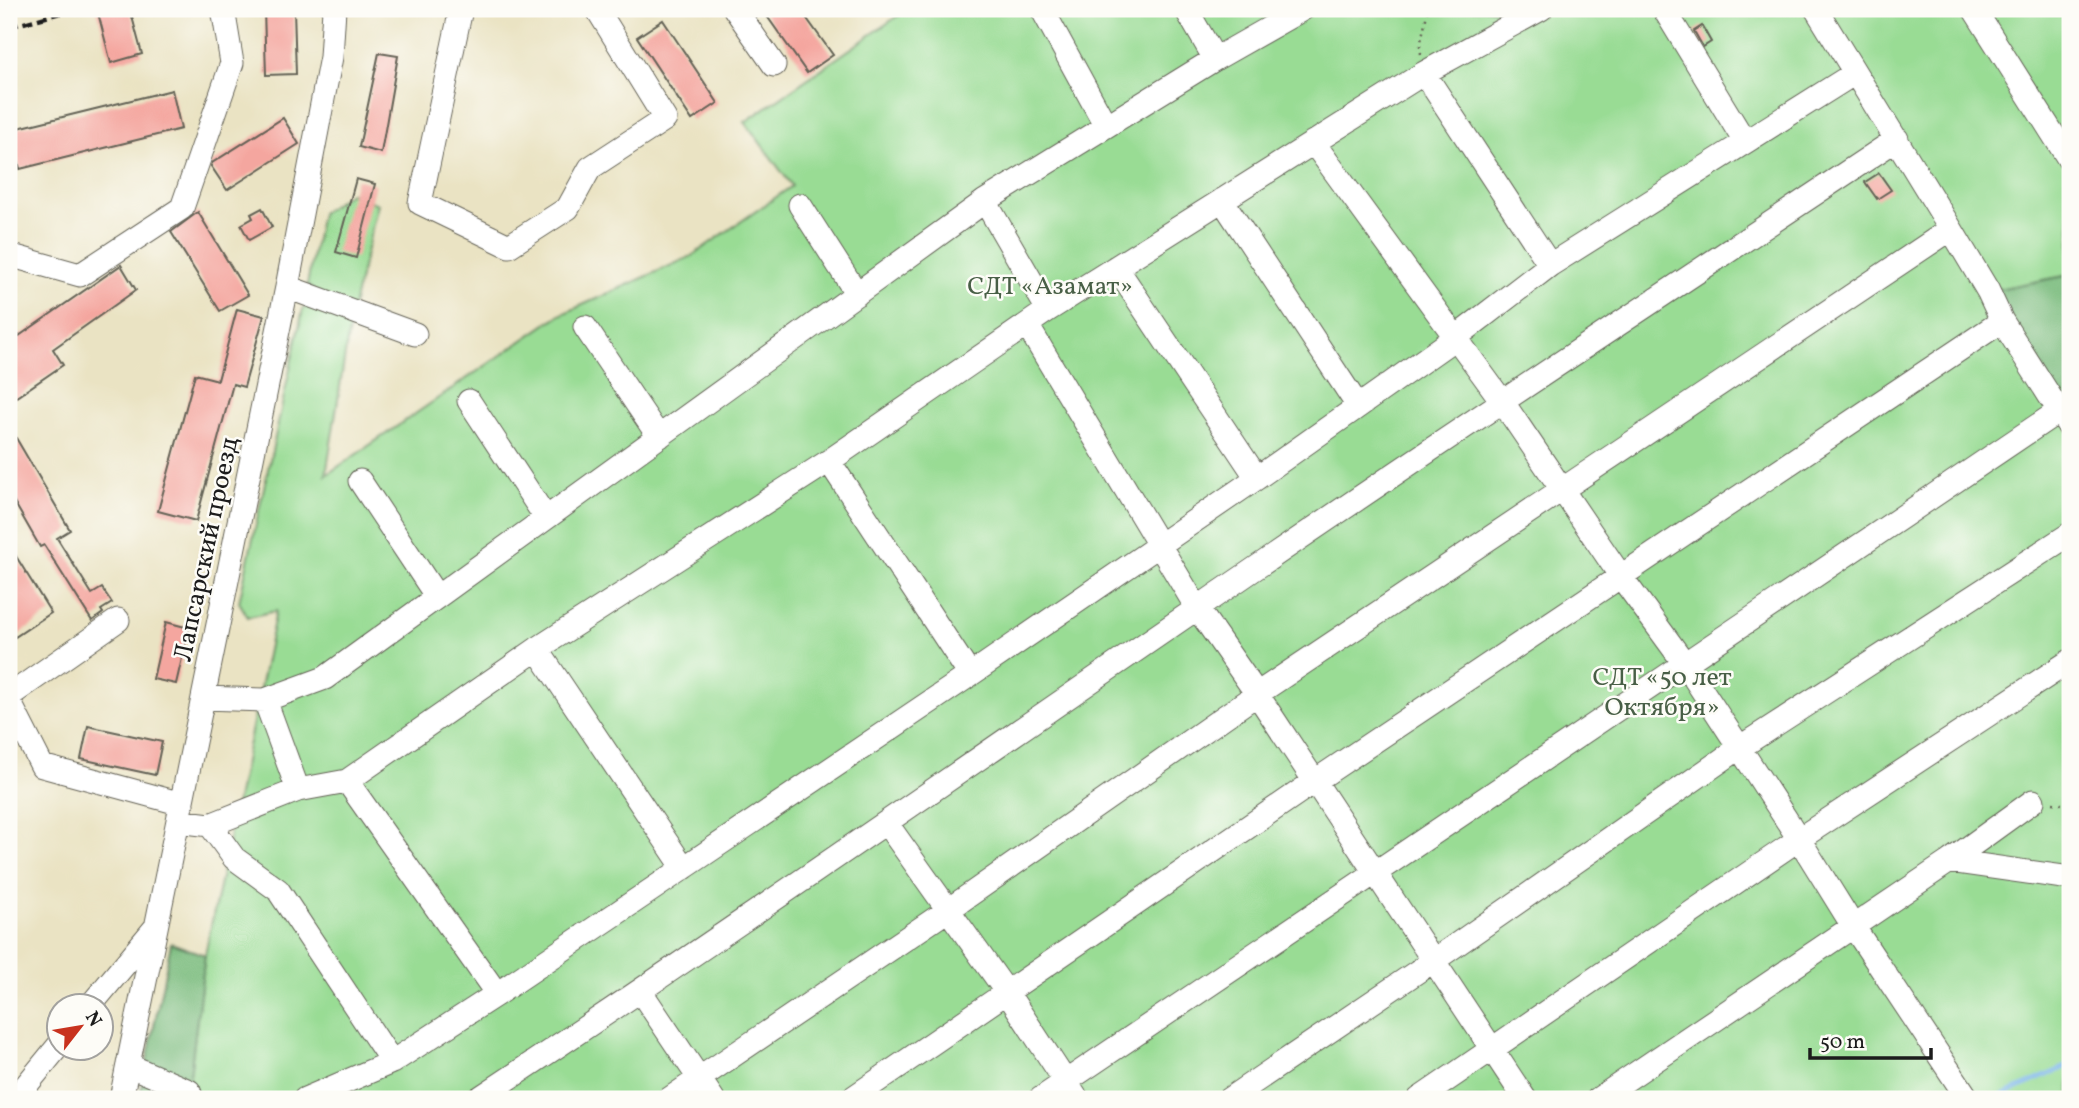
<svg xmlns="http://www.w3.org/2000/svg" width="2079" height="1108" font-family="Vollkorn,serif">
  <rect width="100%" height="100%" fill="#fdfcf7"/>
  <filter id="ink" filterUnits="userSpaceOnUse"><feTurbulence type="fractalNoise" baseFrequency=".0143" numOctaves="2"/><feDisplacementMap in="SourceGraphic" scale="14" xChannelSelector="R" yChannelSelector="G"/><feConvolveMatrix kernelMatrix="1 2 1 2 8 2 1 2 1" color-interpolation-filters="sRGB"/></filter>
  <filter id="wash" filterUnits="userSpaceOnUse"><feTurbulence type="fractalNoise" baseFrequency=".00686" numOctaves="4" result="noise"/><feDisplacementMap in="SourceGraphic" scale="28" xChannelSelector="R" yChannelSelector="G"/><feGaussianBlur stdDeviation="1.57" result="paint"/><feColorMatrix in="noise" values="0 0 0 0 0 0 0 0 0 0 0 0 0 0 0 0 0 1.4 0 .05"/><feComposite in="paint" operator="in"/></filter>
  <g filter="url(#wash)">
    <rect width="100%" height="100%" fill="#eae3c3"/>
    <path fill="#99dc94" stroke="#5a7c58" stroke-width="2" d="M908,9H2070V275L1988,291L2070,428V1099H187L205,955L276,611L248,617L239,602L303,309L322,297L307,285L321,213L350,193L378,204L352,310L326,475L558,316L690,257L792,186L745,122Z"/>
    <path fill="#7abc7e" stroke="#4b6c4d" stroke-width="2" d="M2070,275V428L1988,291Z
      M171,943L205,955L187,1099H139Z"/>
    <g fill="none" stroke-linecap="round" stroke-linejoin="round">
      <path stroke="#7bb5ec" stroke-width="4.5" d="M1994,1099L2070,1065"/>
    </g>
    <g id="blocks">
      <path fill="#f4a69f" d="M97,9H130L142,54L111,63Z
        M264,9H294L296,74L266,75Z
        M762,9H800L833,55L807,73Z
        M663,20L718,103L692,120L637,37Z
        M1702,26L1711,42L1703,47L1694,31Z
        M379,53L398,56L381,153L359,147Z
        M172,90L181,129L20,169L10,130Z
        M283,118L299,144L227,190L211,166L212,163Z
        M1879,173L1891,190L1877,199L1865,182Z
        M356,179L375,184L356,258L336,252Z
        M262,208L272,227L249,240L241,225L253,218L251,214Z
        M198,212L248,295L220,311L171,232Z
        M121,265L136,290L53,349L63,365L9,402V343Z
        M237,309L264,316L244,387L233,384L196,521L158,511L195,374L218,380Z
        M9,426L70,530L57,538L92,594L102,588L112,603L101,610L103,613L92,621L44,545L40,547L9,493Z
        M9,545L51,613L15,637L9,628Z
        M166,622L189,628L176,684L153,679Z
        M88,726L162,742L155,775L81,759Z"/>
    </g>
  </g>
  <g filter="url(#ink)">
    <use href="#blocks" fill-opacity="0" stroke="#646256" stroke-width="2"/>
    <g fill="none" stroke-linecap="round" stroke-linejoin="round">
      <defs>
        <path id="minor" d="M461,9L420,203L509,246L568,208L590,168L665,119L597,9
          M735,9L774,65
          M1042,9L1106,126
          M1186,9L1215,59
          M1664,9L1745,142
          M1816,9L1951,229L1988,291L2002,321L2070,428
          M1974,9L2070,161
          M1424,73L1550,265
          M1313,142L1502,401L1622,578L1685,664L1799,839L1853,926L1968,1099
          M1222,200L1358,406
          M985,201L1048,310
          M800,205L857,294
          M9,255L80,275L182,208L232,63L223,9
          M1116,267L1257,478
          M287,287L415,334
          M1027,325L1197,608L1257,694L1525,1099
          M585,327L659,437
          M469,401L546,518
          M829,461L970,675
          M360,481L437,597
          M537,649L684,868
          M9,696L118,620
          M203,698L265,700L325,678L985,201L1215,59L1303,9
          M265,700L298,790
          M9,701L42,766L182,804
          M347,781L537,649L829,461L1048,310L1424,73L1541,9
          M178,821L210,825L298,790L347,781L497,994
          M887,824L1008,994L1077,1099
          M210,825L234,858L278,890L392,1062
          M1950,861L2070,878
          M641,992L713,1099
          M90,1006L155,928
          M128,1065L189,1091L192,1099
          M15,1099L60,1044
          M121,1099L287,287L331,57L334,9
          M305,1099L392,1062L497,994L970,675L1257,478L1455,338L1550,265L1855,73
          M478,1099C720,939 957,773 1196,609C1428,449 1663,295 1897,139
          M669,1099L948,910L1257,694L1951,229
          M851,1099L1315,781L2002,321
          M1040,1099L2059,411
          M1229,1099L1433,961L1739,748L2070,534
          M1419,1099L1799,839L2070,661
          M1598,1099L1950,861L2033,801"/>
      </defs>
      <use href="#minor" stroke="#646256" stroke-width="25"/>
      <path stroke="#646256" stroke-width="2.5" stroke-dasharray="2 5" stroke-linecap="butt" d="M1421,54L1420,46L1428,9
        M2053,803L2070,805"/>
      <use href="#minor" stroke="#fff" stroke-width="23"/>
      <path stroke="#1c1c1c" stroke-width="4.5" stroke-dasharray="10 5" stroke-linecap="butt" d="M9,27L75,9"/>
    </g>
  </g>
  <g text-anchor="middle" stroke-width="5" stroke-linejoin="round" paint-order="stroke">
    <g font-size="26" fill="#485f46" stroke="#fdfcf7">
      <text x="1050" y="294">СДТ «Азамат»</text>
      <text x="1662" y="685">СДТ «50 лет<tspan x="1662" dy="30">Октября»</tspan></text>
    </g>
    <g font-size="26" fill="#1c1c1c" stroke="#fdfcf7">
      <text transform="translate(205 549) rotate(-78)" y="9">Лапсарский проезд</text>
    </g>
  </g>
  <rect width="2079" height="1108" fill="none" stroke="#fdfcf7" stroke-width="35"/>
  <g transform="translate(80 1027) rotate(59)"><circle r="33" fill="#fdfcf7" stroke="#a3a29f" stroke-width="2"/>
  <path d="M0-5L12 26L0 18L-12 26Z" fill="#c8321e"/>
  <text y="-10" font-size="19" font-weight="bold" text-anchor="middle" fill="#1c1c1c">N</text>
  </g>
  <path d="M1810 1048v10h121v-10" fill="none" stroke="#1c1c1c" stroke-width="3.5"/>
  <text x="1820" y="1048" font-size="21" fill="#1c1c1c" stroke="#fdfcf7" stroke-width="5" paint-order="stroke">50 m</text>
</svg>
